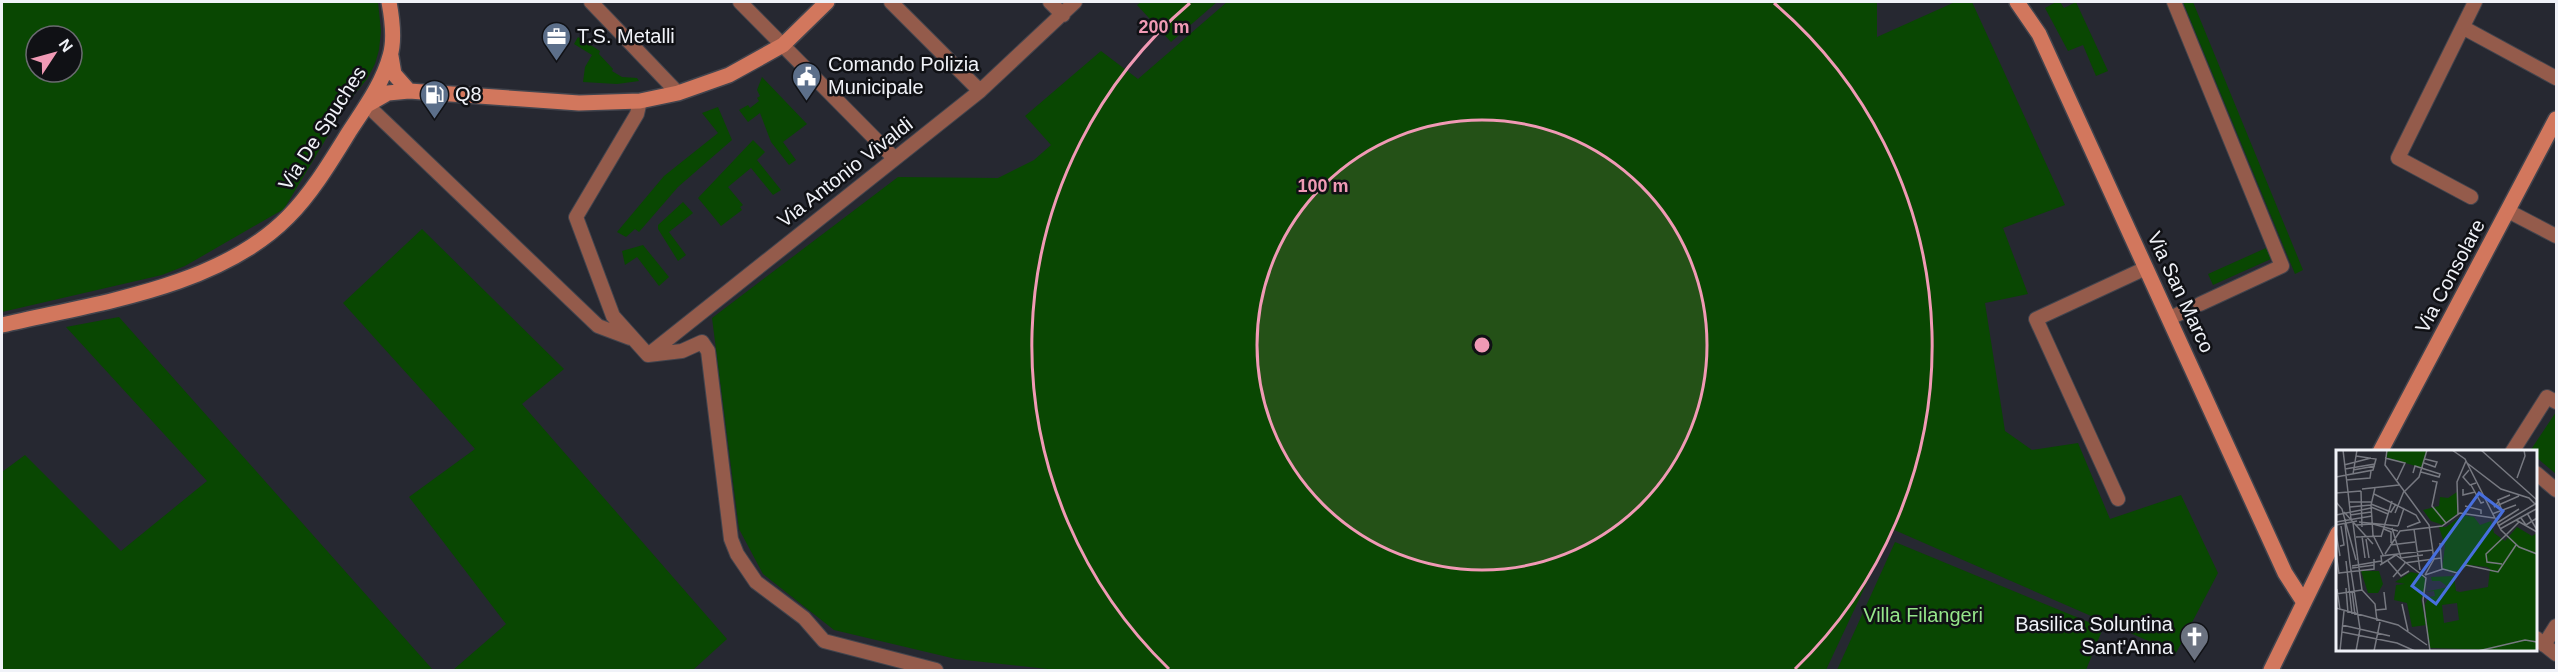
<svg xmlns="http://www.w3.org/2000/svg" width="2558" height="672" font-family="Helvetica,sans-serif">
  <rect width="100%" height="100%" fill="#262831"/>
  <path fill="#094702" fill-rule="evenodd" d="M2,2H378L381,31L379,50L375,64L367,79L348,102L284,209L185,266L162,275L2,312ZM36,36H72V72H36Z
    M1141,2H1217L1171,42L1137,5Z
    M1227,2H1877V37L1955,2H1972L2065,205L2003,228L2028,294L1985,303L2005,431L2032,450L2078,443L2110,519L2181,495L2218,573L2176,653L1892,529L1826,670H1057L956,659L834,630L763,574L739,529L712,318L898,177L998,178L1034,160L1051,145L1025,116L1101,51L1138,79Z
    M2056,2H2060L2064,8L2076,2L2108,71L2096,76L2083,45L2068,51L2045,8Z
    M2183,2H2193L2303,270L2295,274Z
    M578,37L600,51L599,54L613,69L612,71L622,77L637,78L639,81L617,84L583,82L585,67L592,55L574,44Z
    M762,77L807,124L783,142L796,160L789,165L771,142L760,113L748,122L739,110L748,105L750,108L759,101L757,98L760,96L757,90Z
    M718,107L732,140L678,187L639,232L635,229L626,237L617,232L664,176L718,133L702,113Z
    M753,140L765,152L757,160L781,190L773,195L751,168L728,187L743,205L740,207L742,210L721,226L698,198Z
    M683,202L693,213L669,232L686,255L678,261L658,229V225Z
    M422,229L564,369L522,404L727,639L693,670H453L506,624L409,497L475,449L343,303Z
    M643,245L669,277L659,286L637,257L625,265L622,251Z
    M2266,248L2271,259L2213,285L2208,274Z
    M119,317L433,670H2V472L25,455L121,551L207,481L66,327Z
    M2556,412V474L2536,457V452L2530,451Z
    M1895,542L2103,628L2086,670H1837Z"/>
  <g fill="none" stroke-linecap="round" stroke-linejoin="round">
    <defs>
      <path id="street" d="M591,2L678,93
        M740,2L894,158
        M891,2L980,91
        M1050,2L1063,15
        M2174,2L2282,266L2200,304
        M2464,28L2556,78
        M640,101L637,114L576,217L613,316L648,355
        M367,105L598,326L630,338
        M2471,197L2398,158L2475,2
        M2508,211L2556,236
        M2170,318L2185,311
        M648,355L980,91L1075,2
        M648,355L682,351L702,342L708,351L731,539L737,554L756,582L804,618L824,641L936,670
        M2512,452L2547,397L2556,402
        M2536,473L2556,490
        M2118,499L2036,319L2146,268
        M2536,638L2556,654
        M2544,645L2556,626"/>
      <path id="secondary" d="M2017,2L2039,34L2285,573L2303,601
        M391,56L394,74L409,91
        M367,105L388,93L409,91L579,103L640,101L678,93L729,75L783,45L827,2
        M2,325C95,303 218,288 288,217C312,193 331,161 349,132C364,109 383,83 390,56C395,40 392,18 389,2
        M2380,452L2556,119
        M2271,670L2338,533"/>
    </defs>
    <use href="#street" stroke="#42444d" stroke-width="16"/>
    <use href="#secondary" stroke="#42444d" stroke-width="18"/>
    <use href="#street" stroke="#945b4b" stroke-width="14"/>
    <use href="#secondary" stroke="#d2775d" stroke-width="15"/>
  </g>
  <circle cx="1482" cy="345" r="225" fill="#f09ab5" fill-opacity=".12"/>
  <g fill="none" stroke="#f09ab5" stroke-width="3">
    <circle cx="1482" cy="345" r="225"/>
    <path d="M1169 669A450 450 0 0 1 1190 3M1774 3A450 450 0 0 1 1795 669"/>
  </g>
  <defs>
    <symbol id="office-pin" viewBox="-11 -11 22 30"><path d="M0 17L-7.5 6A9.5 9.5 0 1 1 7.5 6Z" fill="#5c6f8a" stroke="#101115"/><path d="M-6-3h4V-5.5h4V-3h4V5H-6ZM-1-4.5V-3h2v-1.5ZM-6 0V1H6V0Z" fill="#fff"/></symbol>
    <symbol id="civic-pin" viewBox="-11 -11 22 30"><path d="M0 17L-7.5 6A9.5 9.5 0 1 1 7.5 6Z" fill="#5c6f8a" stroke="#101115"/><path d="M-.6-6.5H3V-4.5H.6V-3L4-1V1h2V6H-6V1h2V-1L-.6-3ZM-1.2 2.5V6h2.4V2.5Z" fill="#fff"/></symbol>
    <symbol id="fuel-pin" viewBox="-11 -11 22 30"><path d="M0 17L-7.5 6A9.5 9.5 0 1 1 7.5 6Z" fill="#5c6f8a" stroke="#101115"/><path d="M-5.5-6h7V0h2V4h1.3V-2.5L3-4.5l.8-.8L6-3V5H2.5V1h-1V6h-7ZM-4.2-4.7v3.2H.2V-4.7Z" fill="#fff"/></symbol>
    <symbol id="church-pin" viewBox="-11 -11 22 30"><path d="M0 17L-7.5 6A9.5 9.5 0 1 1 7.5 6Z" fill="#6b7280" stroke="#101115"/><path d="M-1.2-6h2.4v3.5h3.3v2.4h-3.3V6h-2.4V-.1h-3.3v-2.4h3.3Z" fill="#fff"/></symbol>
  </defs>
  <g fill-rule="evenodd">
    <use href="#office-pin" x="540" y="20" width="33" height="45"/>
    <use href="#civic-pin" x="790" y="60" width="33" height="45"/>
    <use href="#fuel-pin" x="418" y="78" width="33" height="45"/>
    <use href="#church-pin" x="2178" y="620" width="33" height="45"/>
  </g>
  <g text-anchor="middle" stroke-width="5" stroke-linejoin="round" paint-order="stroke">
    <g font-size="20" fill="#f0f2f8" stroke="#101115" text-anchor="start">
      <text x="577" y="43">T.S. Metalli</text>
      <text x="828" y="71">Comando Polizia<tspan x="828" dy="23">Municipale</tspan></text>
      <text x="455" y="101">Q8</text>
      <text x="2173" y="631" text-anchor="end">Basilica Soluntina<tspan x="2173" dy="23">Sant'Anna</tspan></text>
    </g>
    <g font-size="20" fill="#f0f2f8" stroke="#101115">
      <text transform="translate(322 128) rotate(-57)" y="7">Via De Spuches</text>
      <text transform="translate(845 172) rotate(-38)" y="7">Via Antonio Vivaldi</text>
      <text transform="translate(2450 276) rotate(-62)" y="7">Via Consolare</text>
      <text transform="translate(2181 292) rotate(65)" y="7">Via San Marco</text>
    </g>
    <g font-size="20" fill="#95e68a" stroke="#101115">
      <text x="1923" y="622">Villa Filangeri</text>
    </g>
  </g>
  <g transform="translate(2336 450)">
    <rect width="201" height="201" fill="#262831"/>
    <path d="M52,0H91L86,18L50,7ZM121,42L122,63L107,75L95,71L87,60L103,56L104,47L112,48ZM127,65L138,67L144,75L155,71L158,83L169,91L181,77L196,86L201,83V104L192,105L200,104L201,149L198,147L201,150V201L93,198L89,154L93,147L99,146L98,141L89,142L112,137L104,131H96L95,127L118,126L120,141L124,142L152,137L154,119L151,117L134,115L117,123L106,119L109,96L103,77H110ZM121,153L123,170L108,173L106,155ZM25,121H43L47,134L42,143H32ZM75,122L88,125L90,137L85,149L90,175L76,177L71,153L58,150L60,135L69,134L59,132Z" fill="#094702" fill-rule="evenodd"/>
    <path fill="none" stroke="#777981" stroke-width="1.5" d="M7,0L12,42M51,0L49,15L93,75L98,109L89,125M116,0L129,9L165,80L183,97L201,104M145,0L201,50M49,8L69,13L61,30M88,13L99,17L101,12L89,9M131,13L165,39L193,48L199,54M8,15L35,8M9,19L39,14M17,20L39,16M133,20L127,27L134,35L140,33M77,23L79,16L104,24L103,27L85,22M17,24L21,0M0,27L37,20L40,9L20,6M181,28L189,6L188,0M10,30L34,28L35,21M96,31L101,32L96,56L110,73M135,35L145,53L148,52M39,38L35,55L37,85L47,105M26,39L63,35M127,39V45L139,42M25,41L26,77M69,41L83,27L91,0M12,42L15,69M0,43L25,41M38,44L80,65L84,72L71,77M163,51L158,57L183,46M0,52L6,59L20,110M13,52H35M35,54L55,62L60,54M129,56L145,60V64M14,57L35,55M35,57L52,64M166,61L162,50L174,45M8,62L37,94M59,63L68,41M191,63L201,80M122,64L121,32L130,11M156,64L180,55M0,65L35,58M14,65L35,62M185,68L190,75L201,68M180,70L201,82M0,72L36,66M23,72L62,76M17,73L26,140L39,154L41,171M161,73L183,59M9,74L14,114M0,75L21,71M20,75L37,74L62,81M62,76L68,58M162,76L201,53M56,78L65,108L87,105M48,79L55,82V93M78,79L84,120M164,79L200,59M0,83L4,106M170,85L183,72M26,86L29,108M20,87L45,86M45,87L56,51M30,89L33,108M104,93L106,120M54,95L79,92M4,96L8,95L5,76M0,102L3,124M49,104L64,81L106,76L124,63L158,68M60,105L90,128L87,150L94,201M10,111L16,164M52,111L65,126L73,121M68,113L105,108M14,114L24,179L20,201M46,114L45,106L97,100M166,114L151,112L150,104L170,85M44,115L60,105M16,116L45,111M16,118L38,115M3,123L38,119V109M89,125L107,119L121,123L130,115L162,122L180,95M57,127L69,113M10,138L12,163M1,139L4,160M16,141L19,165M0,144L26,140M66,154L72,181M0,158L62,175L91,195M40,160L50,159L48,142M6,175L54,186M6,182L61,193L79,201M4,201L8,161M38,201L44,172M142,201L189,190L201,192"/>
    <path fill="#476fde" fill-opacity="0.15" stroke="#476fde" stroke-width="3" d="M143,43L167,61L100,154L76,136Z"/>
    <rect width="201" height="201" fill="none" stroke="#f0f2f8" stroke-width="3"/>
  </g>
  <circle cx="1482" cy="345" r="9" fill="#f09ab5" stroke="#101115" stroke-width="3"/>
  <g font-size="18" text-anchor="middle" font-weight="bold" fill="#f09ab5" stroke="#101115" stroke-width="5" stroke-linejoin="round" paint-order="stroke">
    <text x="1164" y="33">200 m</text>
    <text x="1323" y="192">100 m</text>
  </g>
  <rect width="2558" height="672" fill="none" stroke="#f0f2f8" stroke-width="6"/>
  <g transform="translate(54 54) rotate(54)"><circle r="28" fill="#101115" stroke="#6a6b70" stroke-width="1.5"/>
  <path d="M0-4.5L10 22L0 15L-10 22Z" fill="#f09ab5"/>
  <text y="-9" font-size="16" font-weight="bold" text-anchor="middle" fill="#f0f2f8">N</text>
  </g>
</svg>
